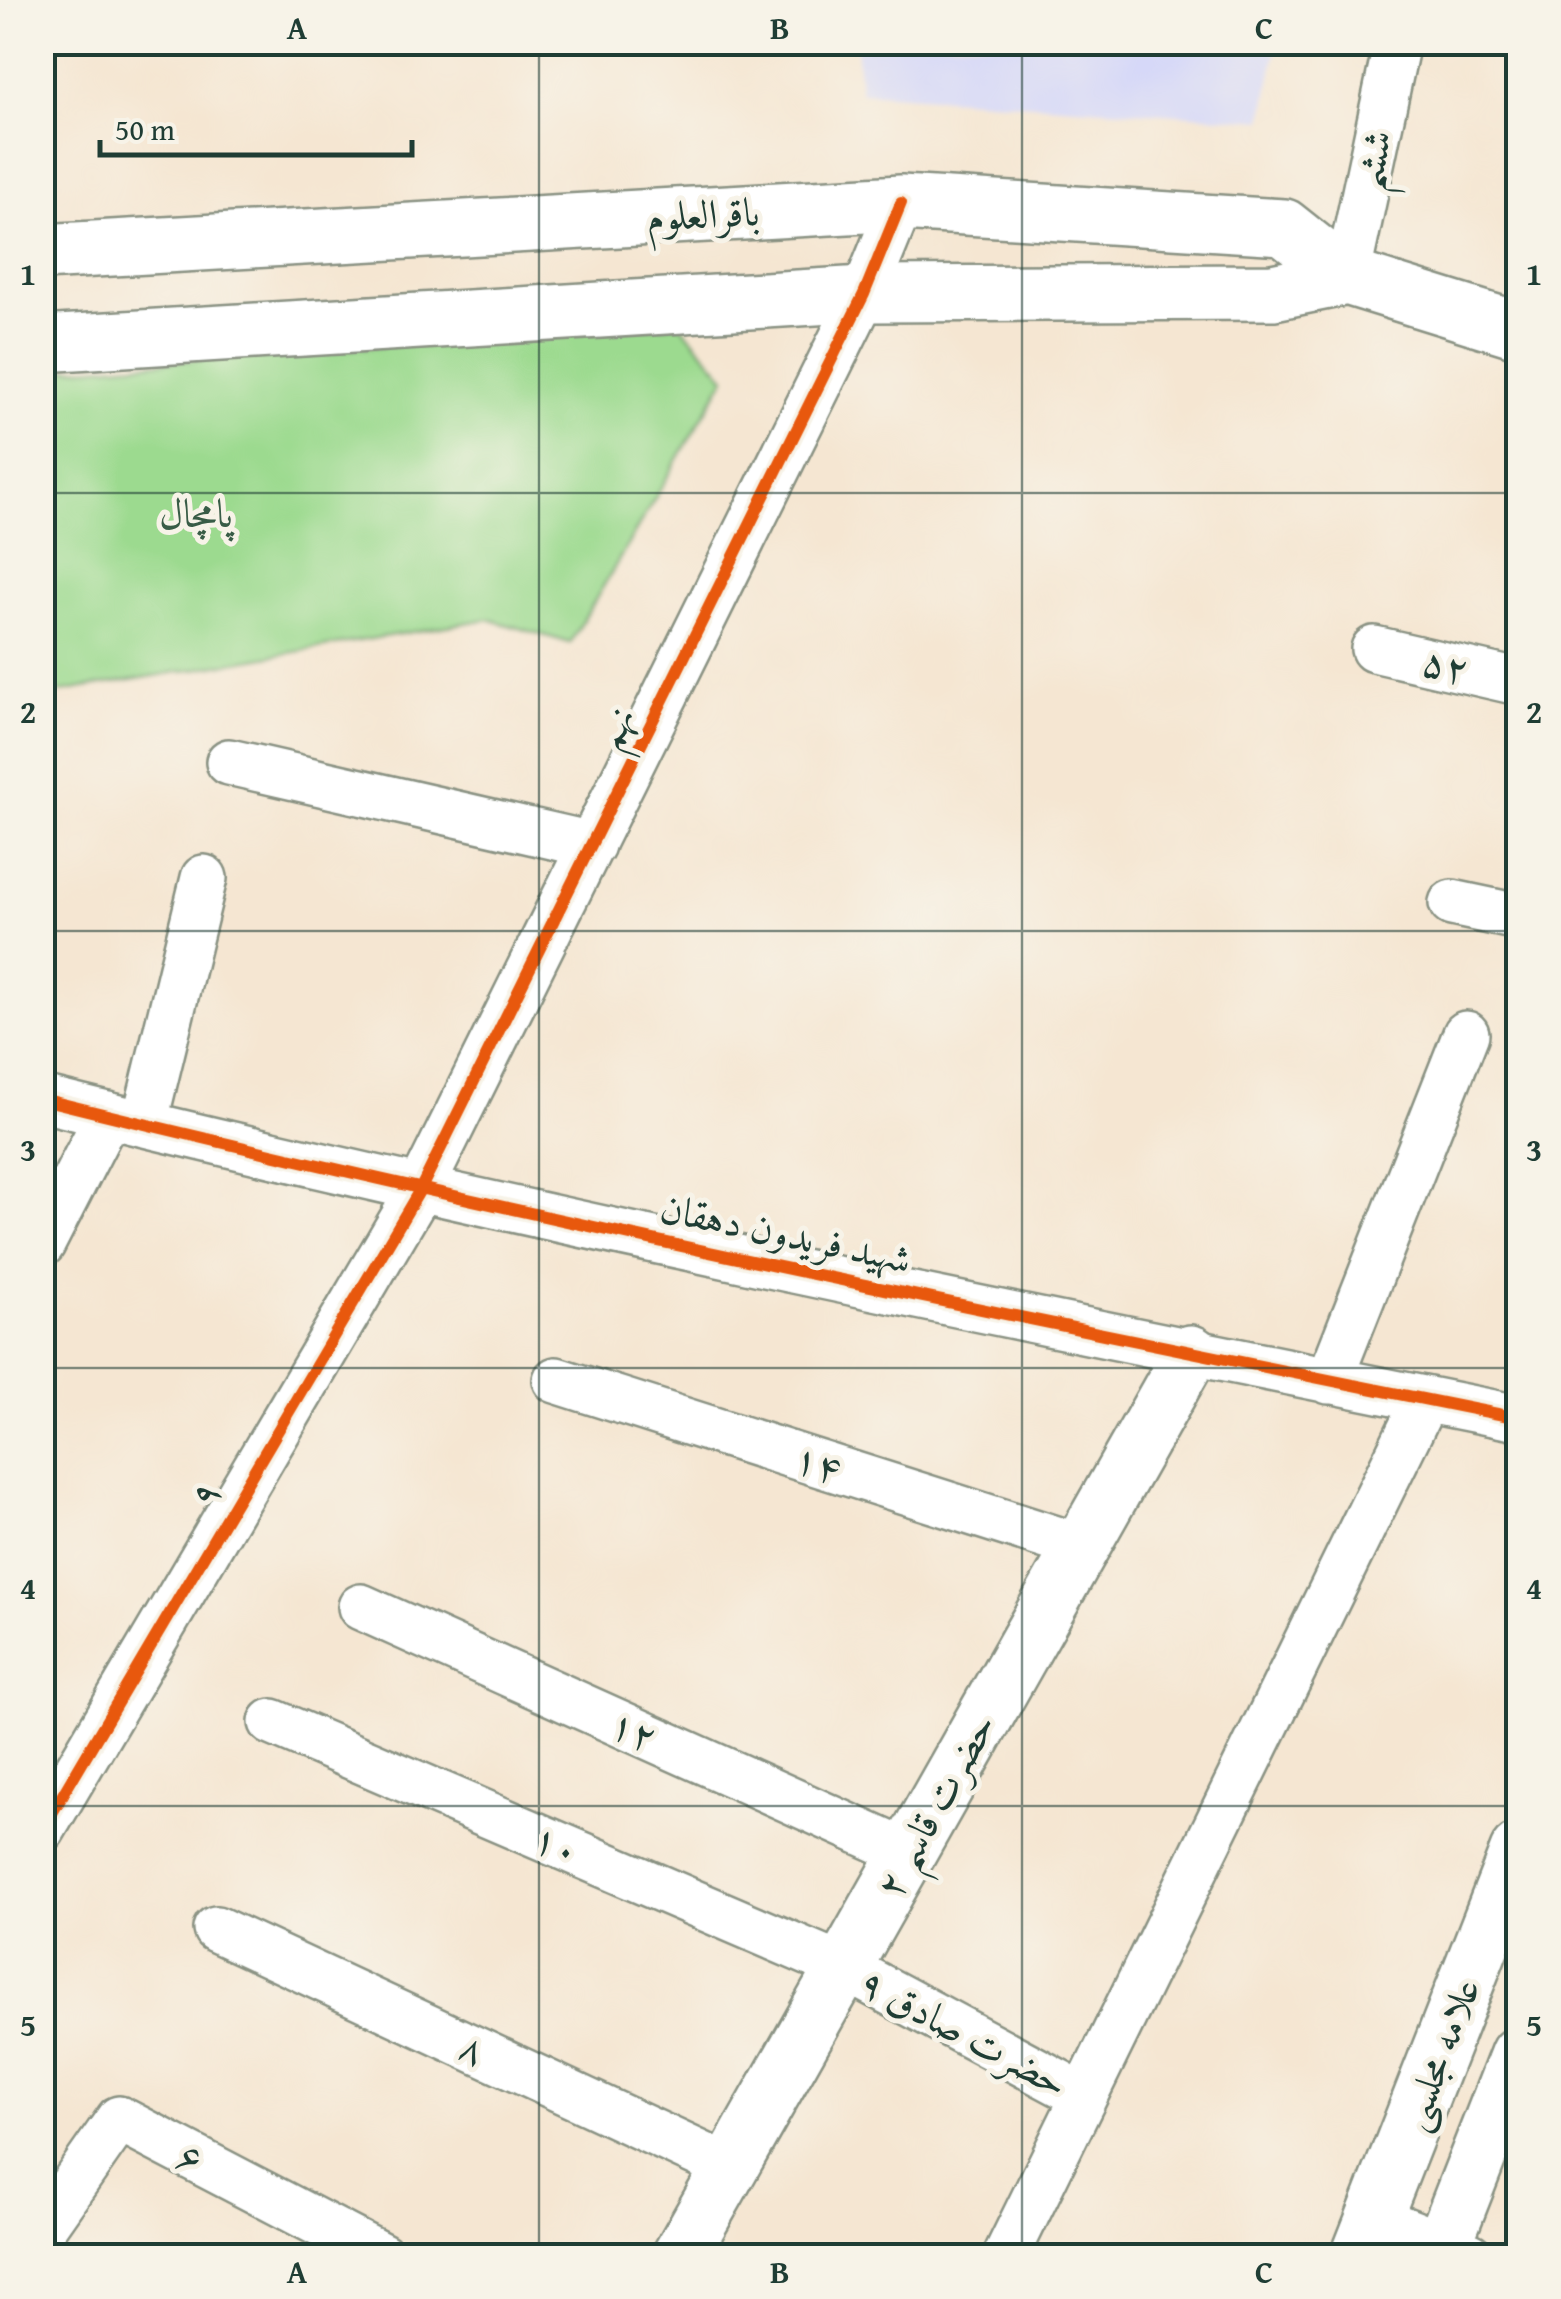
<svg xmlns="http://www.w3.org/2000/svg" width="1561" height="2299" font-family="'Gentium Book Plus',Amiri,serif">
  <rect width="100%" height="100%" fill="#f7f3e8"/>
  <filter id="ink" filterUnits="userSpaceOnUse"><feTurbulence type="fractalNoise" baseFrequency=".01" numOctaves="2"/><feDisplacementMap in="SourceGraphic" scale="20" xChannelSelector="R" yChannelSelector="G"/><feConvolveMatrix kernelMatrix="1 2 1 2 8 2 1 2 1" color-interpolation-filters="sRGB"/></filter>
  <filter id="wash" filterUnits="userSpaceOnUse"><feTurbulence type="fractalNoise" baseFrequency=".0048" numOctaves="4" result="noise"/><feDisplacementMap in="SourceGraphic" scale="40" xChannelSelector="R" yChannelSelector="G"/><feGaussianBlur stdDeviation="2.25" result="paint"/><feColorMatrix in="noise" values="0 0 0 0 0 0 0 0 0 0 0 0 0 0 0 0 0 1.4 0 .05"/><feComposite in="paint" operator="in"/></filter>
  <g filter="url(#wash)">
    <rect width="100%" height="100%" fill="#f5e6d2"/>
    <path fill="#d6d8f8" d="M856,43V42L1277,43L1263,120L860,92Z"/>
    <path fill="#9cda8f" stroke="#5e8c62" stroke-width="2.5" d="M680,324L726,377L570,643L488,619L43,695V371Z"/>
  </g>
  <g filter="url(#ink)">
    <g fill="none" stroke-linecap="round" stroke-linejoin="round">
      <defs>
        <path id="minor" d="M1347,277L1397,42
          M1374,649L1518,682
          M229,762L592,845
          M1452,903L1518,917
          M42,1099C531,1220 1025,1319 1518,1418
          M144,1124L204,878
          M42,1244L108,1115
          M556,1380L1081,1547
          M1329,1381L1466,1034
          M361,1607L908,1853
          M272,1722L843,1967L1084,2096
          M42,1830L421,1188L864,294L901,203
          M216,1929L730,2168
          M1374,2218L1470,2256
          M42,2229L119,2119L382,2256
          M1006,2256L1425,1400"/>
        <path id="tertiary" d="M680,2256L1191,1353"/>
        <path id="secondary" d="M42,252L901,203L1284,227L1347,277L1518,330
          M42,344L864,294L1273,292L1347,277
          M1359,2256L1518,1851
          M1439,2256L1518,2054"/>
      </defs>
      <use href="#minor" stroke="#8a9283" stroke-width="50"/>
      <use href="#tertiary" stroke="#8a9283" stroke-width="60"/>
      <use href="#secondary" stroke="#8a9283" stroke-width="60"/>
      <use href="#minor" stroke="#fff" stroke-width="45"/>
      <use href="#tertiary" stroke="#fff" stroke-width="55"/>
      <use href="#secondary" stroke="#fff" stroke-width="55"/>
      <defs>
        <path id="cycleway" d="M42,1099C531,1220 1025,1319 1518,1418
          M42,1830L421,1188L864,294L901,203"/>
      </defs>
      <use href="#cycleway" stroke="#f7f3e8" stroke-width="19"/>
      <use href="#cycleway" stroke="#e8590c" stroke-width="12"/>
    </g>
  </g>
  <path fill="none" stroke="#1f3d34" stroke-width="2.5" stroke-opacity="0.55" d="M539,42V2256M1022,42V2256M42,493H1518M42,931H1518M42,1368H1518M42,1806H1518"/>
  <g text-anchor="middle" stroke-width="10" stroke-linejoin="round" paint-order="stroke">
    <g font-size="40" fill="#1f3d34" stroke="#f7f3e8">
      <text transform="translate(1372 160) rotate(-78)" y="14">ششم</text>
      <text transform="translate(703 214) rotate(-3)" y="14">باقرالعلوم</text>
      <text transform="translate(1446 665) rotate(13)" y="14">۵۲</text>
      <text transform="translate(614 727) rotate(-64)" y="14">نهم</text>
      <text transform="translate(786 1233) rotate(12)" y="14">شهید فریدون دهقان</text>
      <text transform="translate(818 1463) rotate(18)" y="14">۱۴</text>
      <text transform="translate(204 1493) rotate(-59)" y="14">۹</text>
      <text transform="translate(634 1730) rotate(24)" y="14">۱۲</text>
      <text transform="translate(935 1805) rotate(-61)" y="14">۲ حضرت قاسم</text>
      <text transform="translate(557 1844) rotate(23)" y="14">۱۰</text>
      <text transform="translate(964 2032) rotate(28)" y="14">۹ حضرت صادق</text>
      <text transform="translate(473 2048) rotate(25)" y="14">۸</text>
      <text transform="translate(1439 2054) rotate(-69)" y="14">علامه مجلسی</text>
      <text transform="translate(191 2157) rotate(28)" y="14">۶</text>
    </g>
    <g font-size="40" fill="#385c46" stroke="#f7f3e8">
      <text x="196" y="527">پامچال</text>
    </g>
  </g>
  <rect width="1561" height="2299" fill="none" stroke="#f7f3e8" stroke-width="110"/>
  <path d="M100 140v15h312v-15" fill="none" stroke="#1f3d34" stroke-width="5"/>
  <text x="115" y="140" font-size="30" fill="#1f3d34" stroke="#f7f3e8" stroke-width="8" paint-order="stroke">50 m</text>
  <rect x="55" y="55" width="1451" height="2189" fill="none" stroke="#1f3d34" stroke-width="4"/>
  <g font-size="32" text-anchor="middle" font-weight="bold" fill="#1f3d34">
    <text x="297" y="39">A</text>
    <text x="780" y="39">B</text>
    <text x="1264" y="39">C</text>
    <text x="28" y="285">1</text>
    <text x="1534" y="285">1</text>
    <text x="28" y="723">2</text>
    <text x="1534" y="723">2</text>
    <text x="28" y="1161">3</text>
    <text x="1534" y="1161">3</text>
    <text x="28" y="1599">4</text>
    <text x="1534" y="1599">4</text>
    <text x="28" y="2036">5</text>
    <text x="1534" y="2036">5</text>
    <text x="297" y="2283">A</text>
    <text x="780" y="2283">B</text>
    <text x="1264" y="2283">C</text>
  </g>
</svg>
